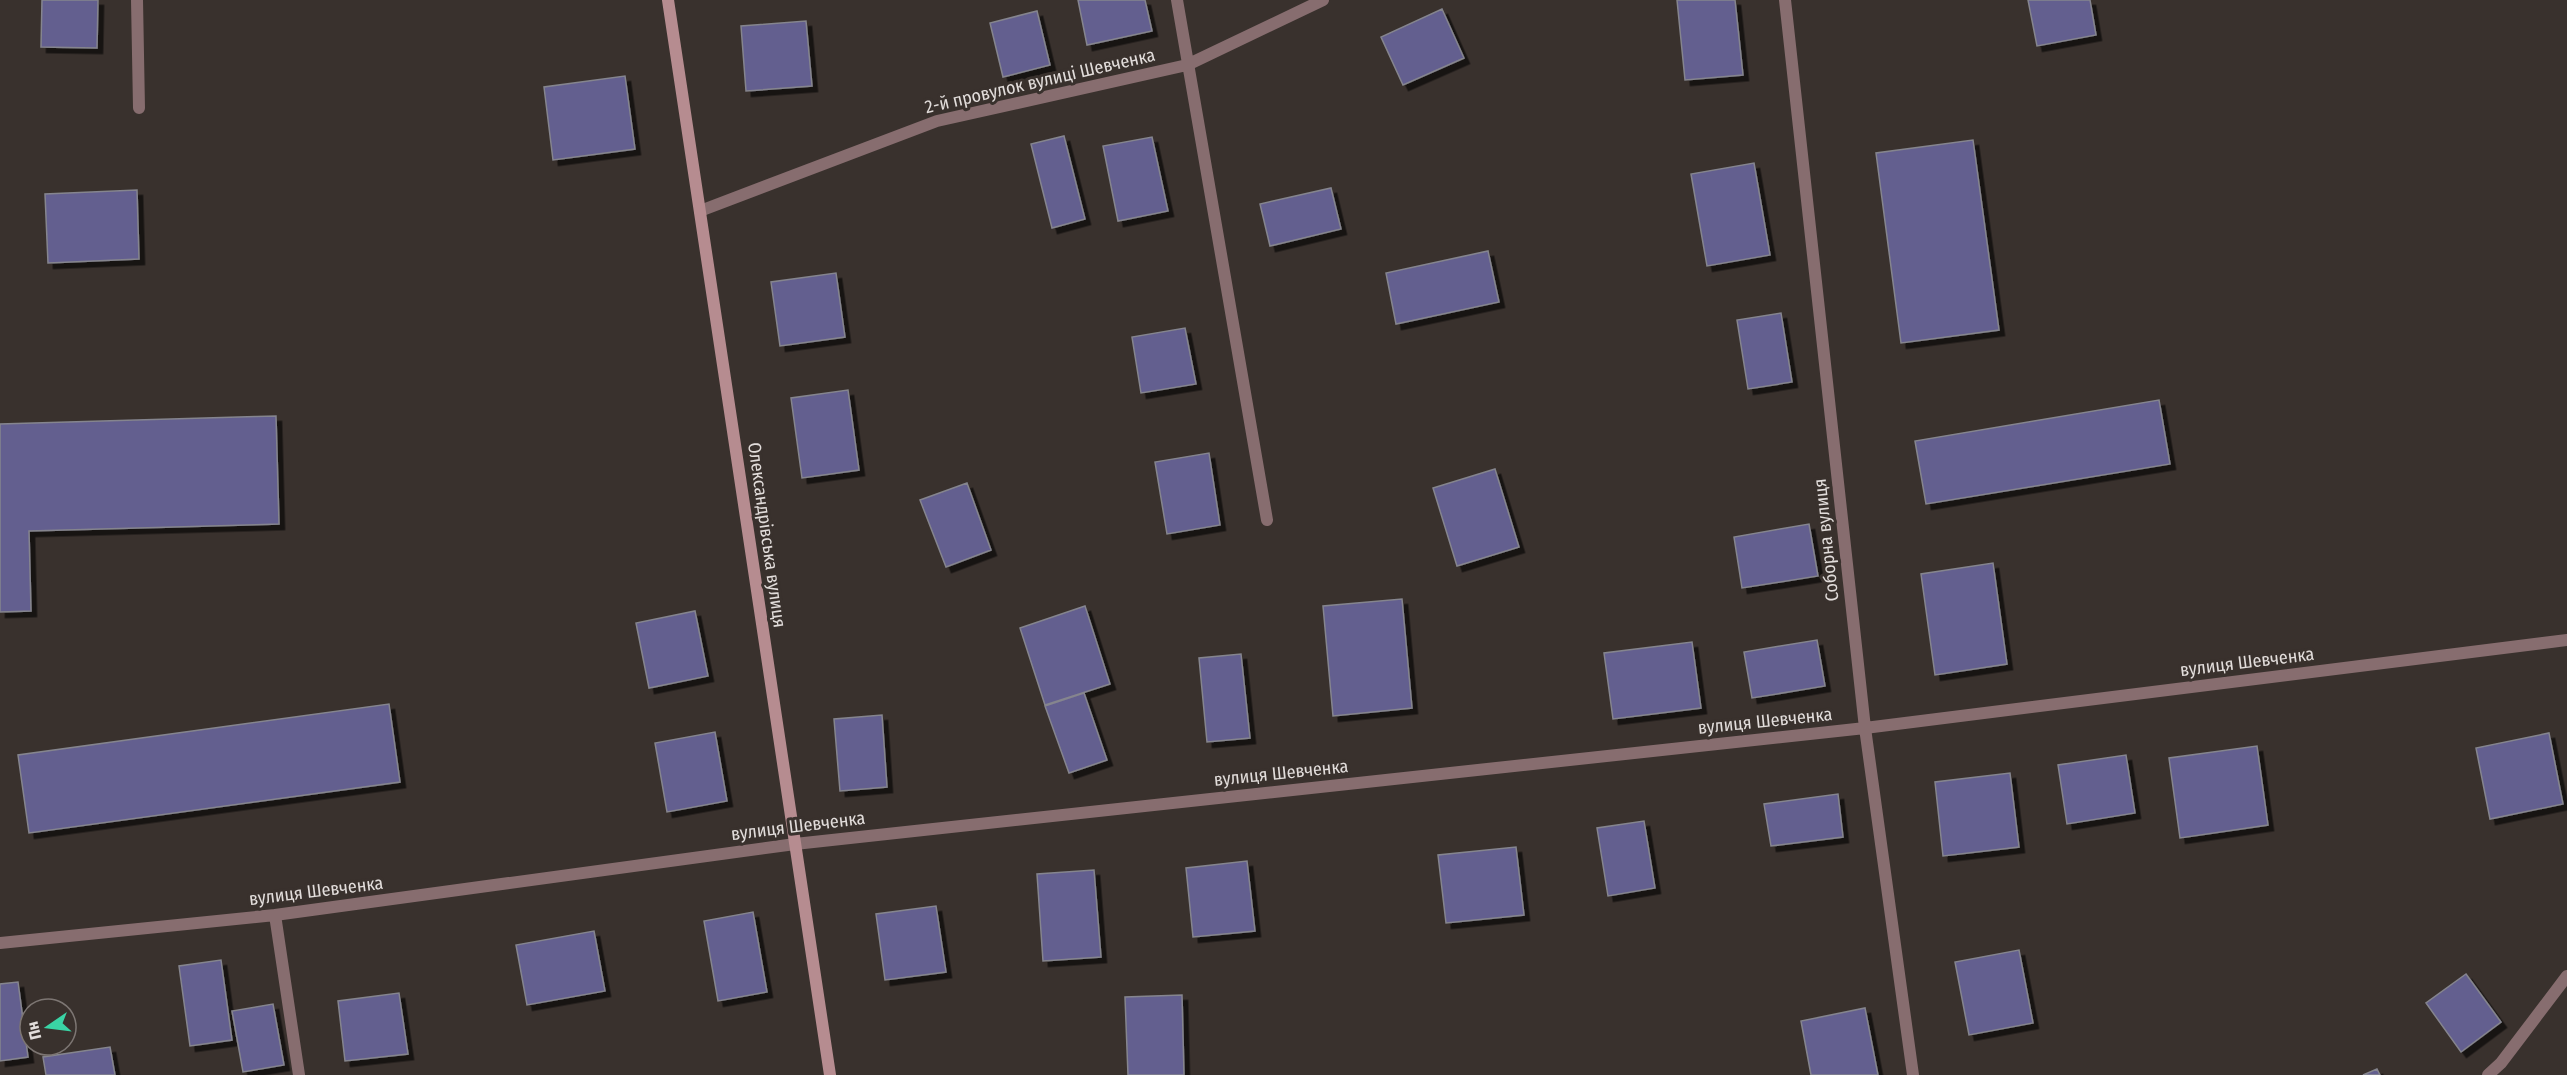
<svg xmlns="http://www.w3.org/2000/svg" width="2567" height="1075" font-family="'Fira Sans Condensed',sans-serif">
  <defs>
    <filter id="shadow"><feDropShadow dx="5.5" dy="5.5" stdDeviation="0" flood-color="#0009"/></filter>
  </defs>
  <rect width="100%" height="100%" fill="#39312d"/>
  <path fill="#635e8f" stroke="#85858e" stroke-width="1.5" filter="url(#shadow)" d="M42,0H98L97,48L41,47Z
    M1078,0H1145L1152,31L1087,45Z
    M1677,0H1735L1743,75L1685,80Z
    M2028,0H2090L2096,35L2037,46Z
    M1442,9L1464,58L1403,85L1381,37Z
    M1037,11L1050,65L1003,77L990,23Z
    M806,21L812,86L746,91L741,26Z
    M625,76L635,149L553,160L544,87Z
    M1064,136L1085,219L1052,228L1031,144Z
    M1152,137L1168,211L1118,221L1103,146Z
    M1973,140L1999,330L1901,343L1876,153Z
    M1754,163L1770,255L1707,266L1691,174Z
    M1331,188L1341,229L1270,246L1260,204Z
    M137,190L139,259L48,263L45,194Z
    M1488,251L1499,302L1396,324L1386,273Z
    M836,273L845,337L780,346L771,282Z
    M1781,313L1792,382L1748,389L1737,320Z
    M1185,328L1196,384L1141,393L1132,337Z
    M848,390L859,470L802,478L791,398Z
    M2159,400L2170,464L1926,504L1915,441Z
    M276,416L279,524L29,531L31,611L0,612V424Z
    M1209,453L1220,525L1167,534L1155,462Z
    M1495,469L1519,547L1457,566L1433,488Z
    M967,483L991,550L946,567L920,500Z
    M1809,524L1818,576L1742,588L1734,537Z
    M1993,563L2007,664L1935,675L1921,574Z
    M1402,599L1412,708L1333,716L1323,606Z
    M1085,606L1110,684L1045,705L1020,628Z
    M695,611L708,676L649,688L636,623Z
    M1817,640L1825,686L1752,698L1744,652Z
    M1692,642L1701,708L1613,719L1604,653Z
    M1241,654L1250,738L1207,742L1199,658Z
    M1084,693L1107,760L1069,773L1045,706Z
    M389,704L400,782L29,833L18,755Z
    M882,715L887,787L840,791L834,719Z
    M715,732L727,801L667,812L655,743Z
    M2549,733L2563,804L2490,819L2476,748Z
    M2257,746L2268,825L2180,838L2169,758Z
    M2126,755L2135,813L2067,824L2058,765Z
    M2010,773L2019,847L1943,856L1935,782Z
    M1838,794L1843,837L1771,846L1764,804Z
    M1644,821L1655,888L1608,896L1597,828Z
    M1516,847L1524,915L1446,923L1438,855Z
    M1247,861L1255,931L1193,937L1186,868Z
    M1094,870L1101,957L1043,961L1037,874Z
    M936,906L946,972L885,980L876,914Z
    M753,912L767,992L718,1001L704,921Z
    M594,931L605,991L527,1005L516,945Z
    M2019,950L2033,1023L1969,1035L1955,962Z
    M221,960L232,1040L190,1046L179,966Z
    M2466,974L2501,1022L2461,1052L2426,1003Z
    M18,982L28,1057L0,1061V984Z
    M399,993L408,1054L345,1061L338,1001Z
    M1182,995L1184,1075H1128L1125,997Z
    M273,1004L284,1065L243,1072L232,1011Z
    M1865,1008L1878,1075H1811L1801,1021Z
    M110,1047L115,1075H46L43,1057Z
    M2377,1069L2380,1075H2363Z"/>
  <g fill="none" stroke-linecap="round" stroke-linejoin="round">
    <path stroke="#876d6f" stroke-width="12" d="M137,0L139,108
      M1177,0L1267,520
      M1785,0L1865,728L1913,1075
      M700,211L937,121L1187,65L1323,0
      M275,915L299,1075
      M0,943L275,915L795,844L1865,728L2567,640
      M2488,1075L2501,1063L2567,976"/>
    <path stroke="#b68c90" stroke-width="12" d="M668,0L830,1075"/>
  </g>
  <g text-anchor="middle" stroke-width="6" stroke-linejoin="round" paint-order="stroke">
    <g font-size="18" fill="#e2dddb" stroke="#39312d">
      <text transform="translate(1040 81) rotate(-13)" y="6">2-й провулок вулиці Шевченка</text>
      <text transform="translate(767 535) rotate(82)" y="6">Олександрівська вулиця</text>
      <text transform="translate(1826 540) rotate(-96)" y="6">Соборна вулиця</text>
      <text transform="translate(2247 662) rotate(-7)" y="6">вулиця Шевченка</text>
      <text transform="translate(1765 721) rotate(-6)" y="6">вулиця Шевченка</text>
      <text transform="translate(1281 773) rotate(-6)" y="6">вулиця Шевченка</text>
      <text transform="translate(798 826) rotate(-7)" y="6">вулиця Шевченка</text>
      <text transform="translate(316 891) rotate(-7)" y="6">вулиця Шевченка</text>
    </g>
  </g>
  <g transform="translate(48 1027) rotate(256)"><circle r="28" fill="#39312d" stroke="#7d7673" stroke-width="1.5"/>
  <path d="M0-4.5L10 22L0 15L-10 22Z" fill="#3ad4a5"/>
  <text y="-9" font-size="16" font-weight="bold" text-anchor="middle" fill="#e2dddb">Пн</text>
  </g>
</svg>
